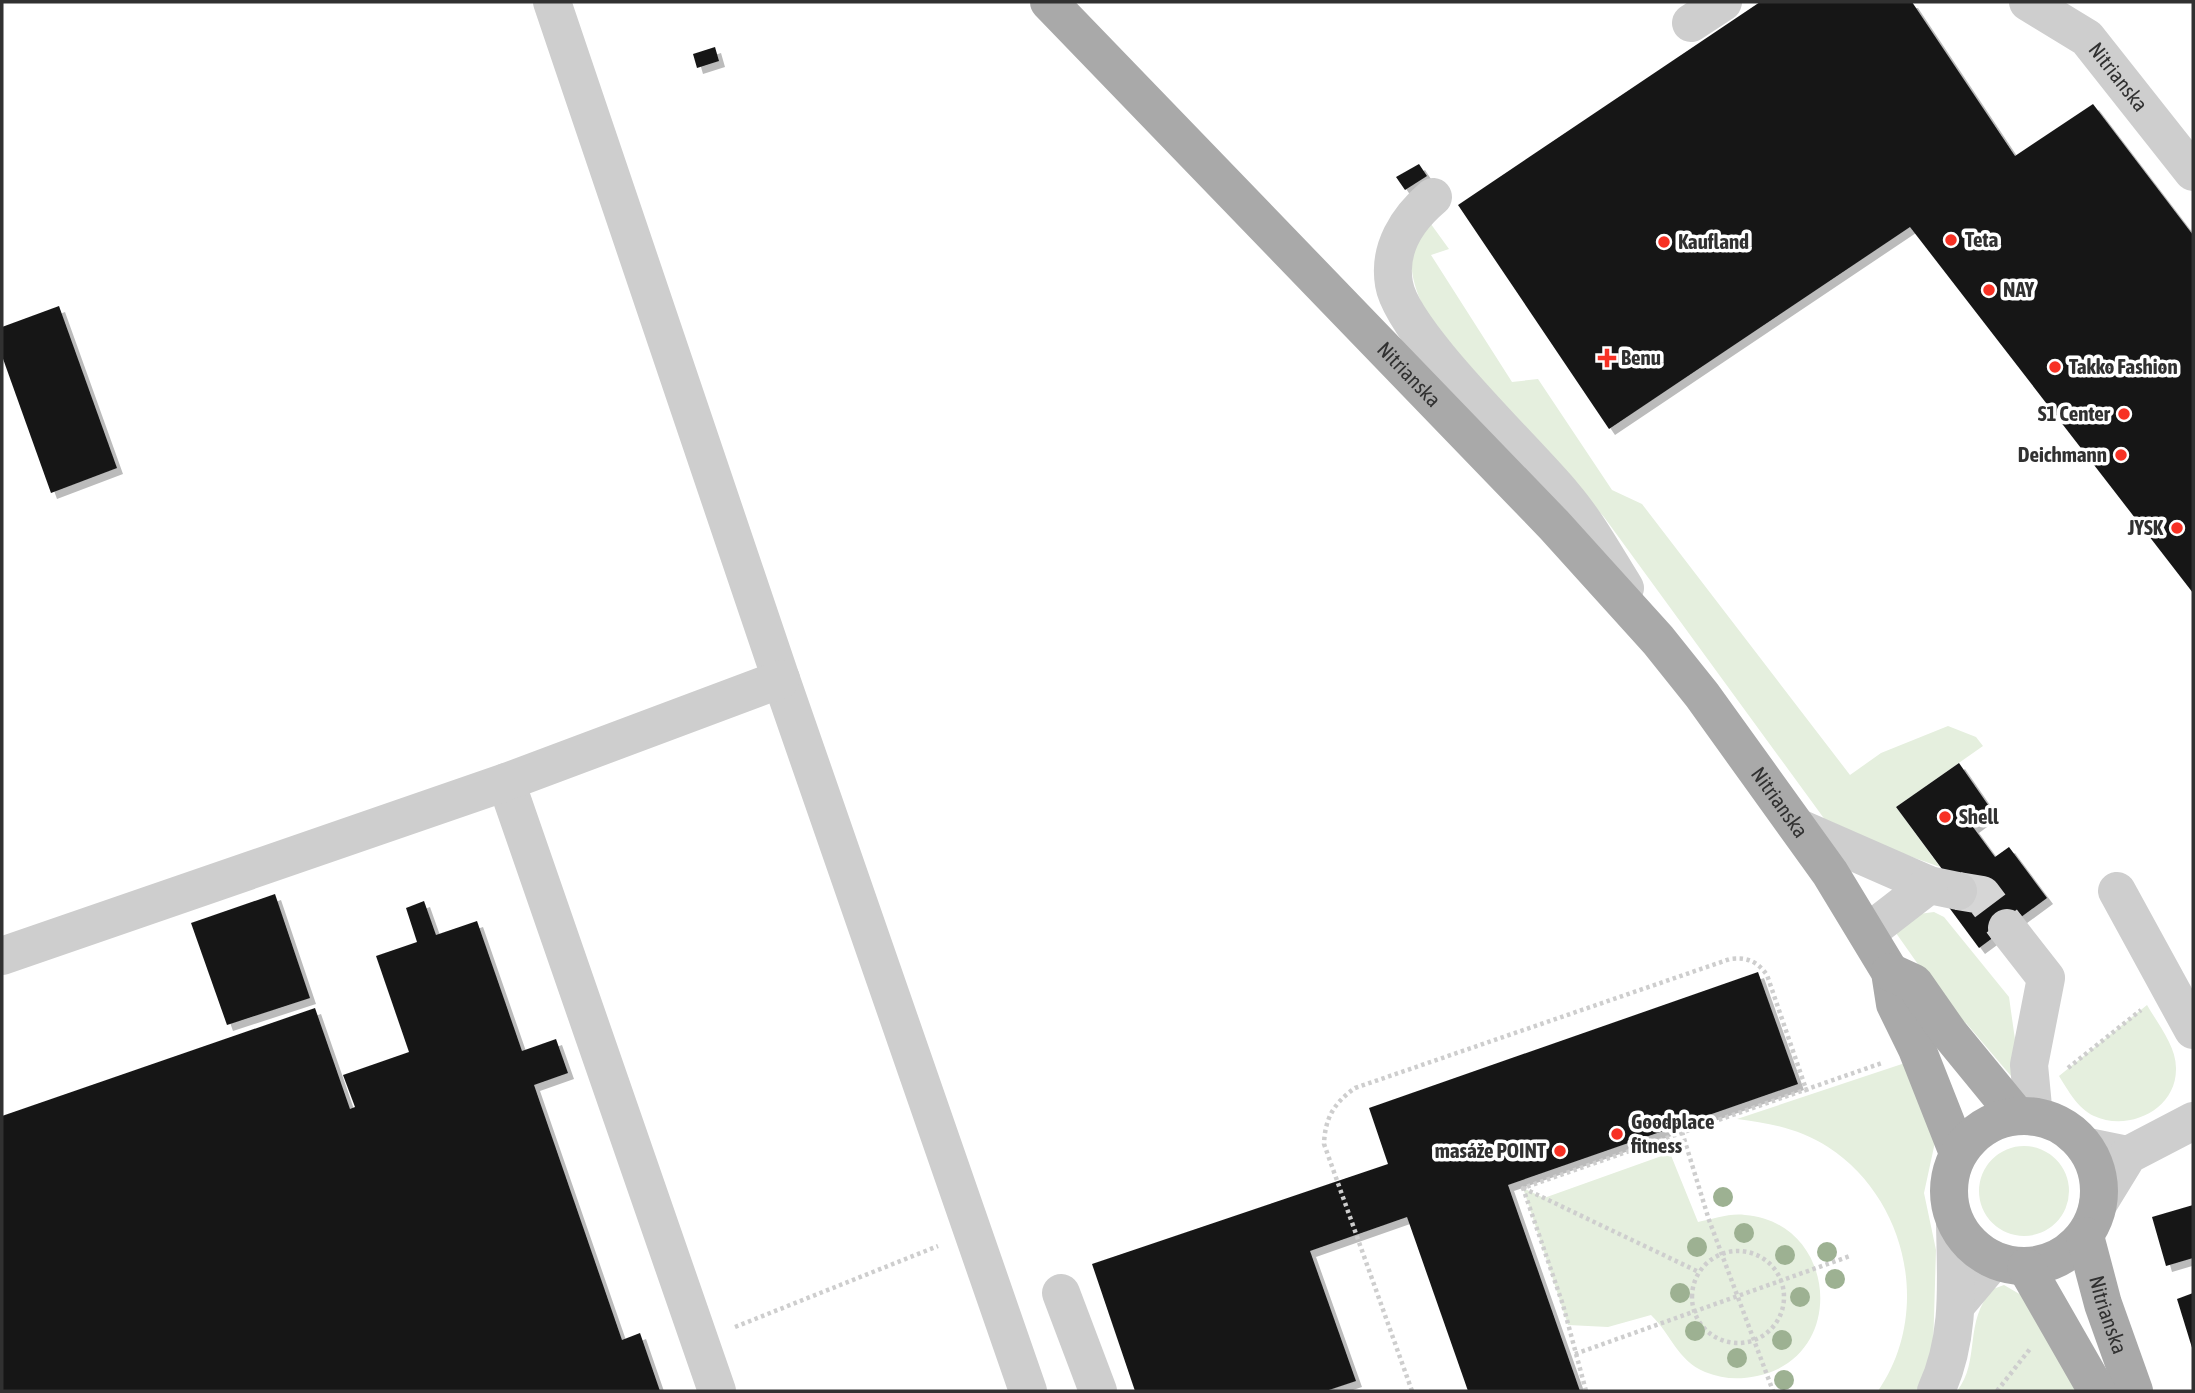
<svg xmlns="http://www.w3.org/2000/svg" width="2195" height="1393" font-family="'Asap Condensed',sans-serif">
  <defs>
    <filter id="shadow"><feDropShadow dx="6" dy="6" stdDeviation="0" flood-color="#0004"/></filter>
  </defs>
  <rect width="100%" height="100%" fill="#fff"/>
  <path fill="#e5efde" d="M1428,220L1449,249L1431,255L1512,382L1538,379L1612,490L1642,504L1850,775L1881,753L1948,726L1976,737L1983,746L1896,807L1940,867L1831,828L1604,517L1434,326C1421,305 1405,271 1414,245C1417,237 1424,228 1428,220Z
    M1934,912L1944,917L2009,997L2020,1075L2011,1076L1966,1023L1960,1024L1896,933L1919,914Z
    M2147,1005C2158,1024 2176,1046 2176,1068C2177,1110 2128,1132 2094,1116C2077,1108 2068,1090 2059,1076Z
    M1908,1062L1940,1119L1924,1193L1936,1250L1933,1350L1917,1391H1878C1932,1313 1908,1199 1828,1147C1800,1129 1770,1123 1737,1119Z
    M1979 1191a45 45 0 1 1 90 0a45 45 0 1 1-90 0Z
    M1670,1153L1698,1222C1714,1219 1729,1213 1745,1215C1837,1222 1849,1357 1757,1376C1738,1380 1723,1379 1705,1372C1677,1360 1671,1334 1651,1315L1608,1327L1568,1325L1523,1188L1544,1198Z
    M2004,1285L2028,1299L2084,1391H1957C1981,1361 1963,1321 1993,1289Z"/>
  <path fill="#181818" filter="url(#shadow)" d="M1760,2H1912L2015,156L2093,104L2193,235V593L1910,227L1609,429L1458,205Z
    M715,47L719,61L697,68L693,54Z
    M1419,164L1427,176L1405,190L1396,177Z
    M59,306L117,468L51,493L2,356V327Z
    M1959,763L1993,812L1973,827L1995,857L2009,847L2047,898L1979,948L1945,902L1959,892L1896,807Z
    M275,894L310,998L227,1025L191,923Z
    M424,901L436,935L477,921L522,1051L556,1039L568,1073L534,1085L622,1340L640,1333L660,1391H2V1116L315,1008L350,1109L355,1107L343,1075L409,1052L376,956L417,942L406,908Z
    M1758,972L1798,1084L1508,1185L1580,1391H1468L1407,1217L1310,1251L1356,1381L1326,1391H1135L1092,1264L1388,1164L1369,1108Z
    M2193,1205V1258L2166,1266L2152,1217Z
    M2193,1293V1351L2177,1299Z"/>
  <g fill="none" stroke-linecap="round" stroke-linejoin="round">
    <path stroke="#d6d6d6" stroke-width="38" stroke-dasharray="38 19" stroke-linecap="butt" d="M1958,891L1982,895L2007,928"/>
    <path stroke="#cecece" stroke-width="4.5" stroke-dasharray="3.5 3.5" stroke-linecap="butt" d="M2068,1068L2141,1010
      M1682,1132L1709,1220L1773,1391
      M1523,1188L1699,1272
      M1692 1297a46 46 0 1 1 92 0a46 46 0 1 1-92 0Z
      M735,1327L938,1246
      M1575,1354L1850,1256
      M1412,1391L1324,1144C1325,1118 1334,1103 1355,1088L1730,959C1747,957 1757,961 1767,975L1807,1092
      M1586,1391L1563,1305L1523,1188L1882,1063
      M1997,1391L2030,1349"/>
    <g stroke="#cecece" stroke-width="38">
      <path d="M552,2L781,679L1028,1391"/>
      <path id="s1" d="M2028,2L2087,38L2193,172"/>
      <path d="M1691,23L1723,2"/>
      <path d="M1433,197C1407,219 1388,249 1394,284C1402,334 1526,450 1563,495C1587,523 1605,556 1625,588"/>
      <path d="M506,782L717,1391"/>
      <path d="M1799,828L1929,885L1958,891"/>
      <path d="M2117,891L2193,1030"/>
      <path d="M2007,928L2046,978L2029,1065L2034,1117"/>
      <path d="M1867,933L1929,885"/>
      <path d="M2,956L506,782L781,679"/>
      <path d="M2084,1146L2128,1155"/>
      <path d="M2098,1204L2128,1155L2193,1121"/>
      <path d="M1061,1293L1098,1391"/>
      <path d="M1957,1304L1993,1261"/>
      <path d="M1936,1391C1961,1337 1956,1281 1955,1223"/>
    </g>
    <g stroke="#a9a9a9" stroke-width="38">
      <path id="s2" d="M1049,2L1554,525L1658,640L1702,695L1830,873L1890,972L1895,1004L1917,1049L1958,1153"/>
      <path d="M1890,972L1914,983L1949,1033L2017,1116"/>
      <circle cx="2024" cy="1191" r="75"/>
      <path id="s3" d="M2085,1236L2103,1304L2134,1391"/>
      <path d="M2026,1267L2097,1391"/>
    </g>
  </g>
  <g fill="#9db192">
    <circle cx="1723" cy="1197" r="10"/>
    <circle cx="1744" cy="1233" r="10"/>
    <circle cx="1697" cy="1247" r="10"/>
    <circle cx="1827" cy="1252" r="10"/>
    <circle cx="1785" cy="1255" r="10"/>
    <circle cx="1835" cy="1279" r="10"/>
    <circle cx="1680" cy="1293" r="10"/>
    <circle cx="1800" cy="1297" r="10"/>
    <circle cx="1695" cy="1331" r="10"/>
    <circle cx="1782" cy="1340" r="10"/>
    <circle cx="1737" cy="1358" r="10"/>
    <circle cx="1784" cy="1380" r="10"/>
  </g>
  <g fill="#f73124" stroke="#fff" stroke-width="2.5">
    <circle cx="1951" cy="240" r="7"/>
    <circle cx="1664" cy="242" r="7"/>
    <circle cx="1989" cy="290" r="7"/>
    <path d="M1603.5 347.5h7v7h7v7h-7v7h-7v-7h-7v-7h7z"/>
    <circle cx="2055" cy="367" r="7"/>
    <circle cx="2124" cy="414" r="7"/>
    <circle cx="2121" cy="455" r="7"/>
    <circle cx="2177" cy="528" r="7"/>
    <circle cx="1945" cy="817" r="7"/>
    <circle cx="1617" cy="1134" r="7"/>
    <circle cx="1560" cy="1151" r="7"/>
  </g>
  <g text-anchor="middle" stroke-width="7" stroke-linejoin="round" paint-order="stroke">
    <g font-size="21" fill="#313131" stroke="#fff">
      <text dy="7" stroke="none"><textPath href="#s1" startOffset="119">Nitrianska</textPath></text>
      <text dy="7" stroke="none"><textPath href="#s2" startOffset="518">Nitrianska</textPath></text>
      <text dy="7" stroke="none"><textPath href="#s2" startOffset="1085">Nitrianska</textPath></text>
      <text dy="7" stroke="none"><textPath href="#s3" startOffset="82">Nitrianska</textPath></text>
    </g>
    <g font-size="21" font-weight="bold" fill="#313131" stroke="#fff" text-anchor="start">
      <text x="1965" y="247">Teta</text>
      <text x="1678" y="249">Kaufland</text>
      <text x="2003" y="297">NAY</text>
      <text x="1621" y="365">Benu</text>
      <text x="2069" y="374">Takko Fashion</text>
      <text x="2110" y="421" text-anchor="end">S1 Center</text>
      <text x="2107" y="462" text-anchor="end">Deichmann</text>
      <text x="2163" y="535" text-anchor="end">JYSK</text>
      <text x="1959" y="824">Shell</text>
      <text x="1631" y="1129">Goodplace<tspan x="1631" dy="24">fitness</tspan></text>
      <text x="1546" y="1158" text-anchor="end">masáže POINT</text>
    </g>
  </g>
  <rect width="2195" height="1393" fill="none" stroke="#313131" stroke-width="7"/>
</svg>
